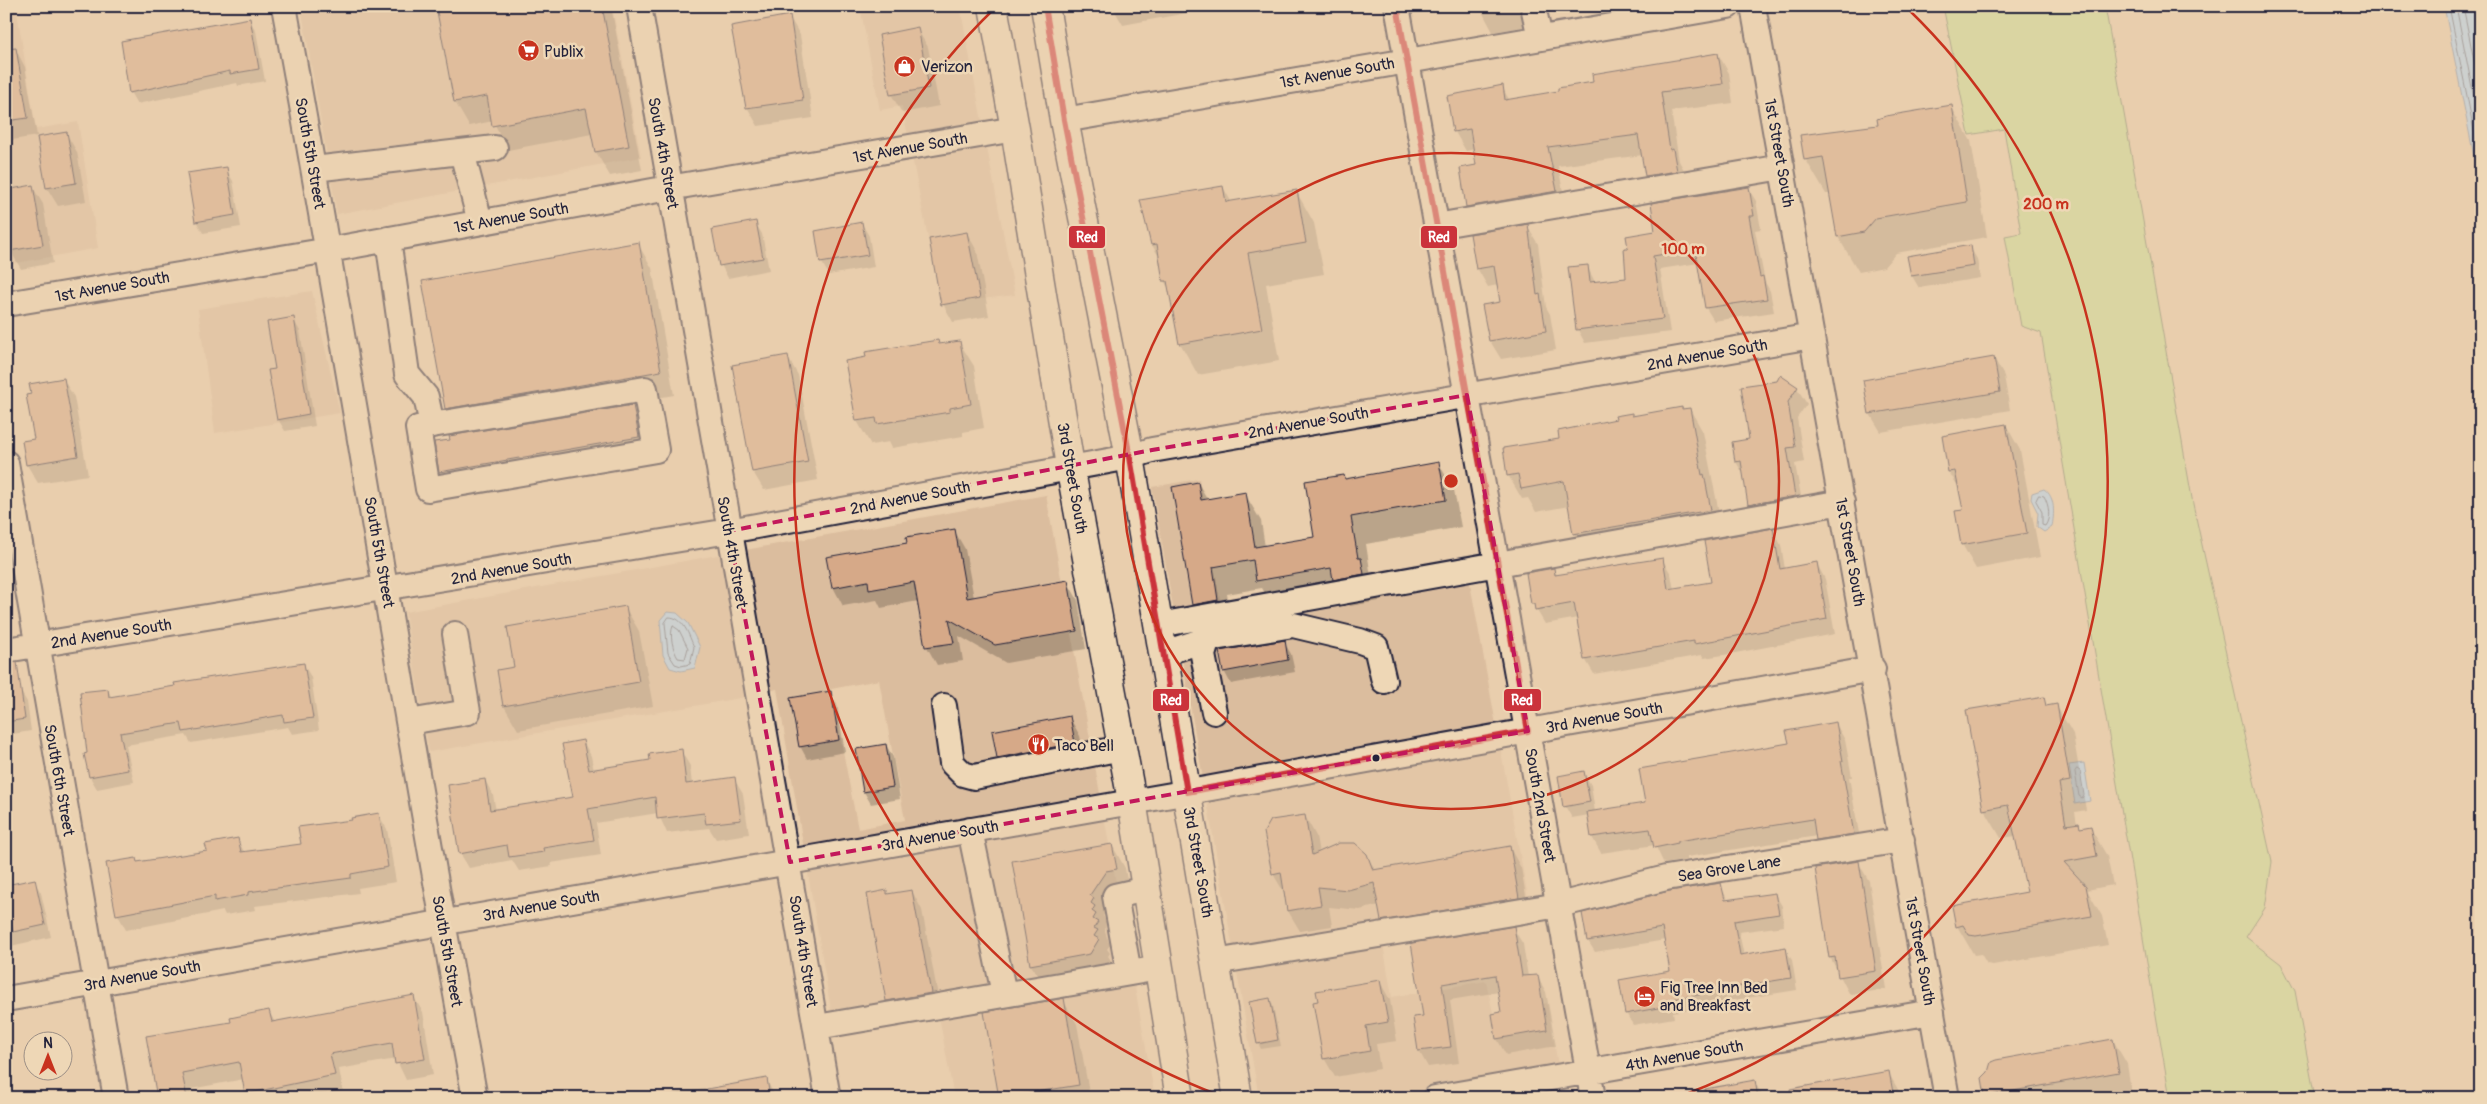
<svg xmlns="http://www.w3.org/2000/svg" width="2487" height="1104" font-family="Pangolin,sans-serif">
  <rect width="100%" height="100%" fill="#e9cead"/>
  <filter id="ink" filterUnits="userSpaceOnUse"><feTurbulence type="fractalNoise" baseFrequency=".02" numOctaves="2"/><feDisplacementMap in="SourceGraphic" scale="10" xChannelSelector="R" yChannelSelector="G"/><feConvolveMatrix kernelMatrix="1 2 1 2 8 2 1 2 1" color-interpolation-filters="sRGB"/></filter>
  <g filter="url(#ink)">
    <path fill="#dbbd9e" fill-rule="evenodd" d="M6,6H16L36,129L78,122L98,248L6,265Z
      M301,6H612L641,157L337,214Z
      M860,6H960L1015,295L941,304L902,106L880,110Z
      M312,291L340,413L215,433L198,309Z
      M1199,479L1224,622L1469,578L1531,914L1382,938L1392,997L1486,981L1493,1013L1547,1003L1564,1098H1259L1152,487Z
      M1046,495L1155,1098H954L939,1016L835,1034L777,689L740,698L429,752L405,612ZM879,680L905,820L858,829L831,689Z"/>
    <path fill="#c7de94" stroke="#748068" d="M1943,6H2105L2193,504L2272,862L2265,908L2246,937L2281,964L2295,991L2315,1098H2170L2041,333L2021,326L2005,236L2021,233L2004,129L1969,135Z"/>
    <path fill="#acd3f6" stroke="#758cab" d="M2444,6H2481V192Z
      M2044,489C2056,497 2054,515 2052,527L2044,532L2037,527L2038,513L2031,499L2032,493Z
      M667,612L677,613L688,623L700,647L695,668L681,671L670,668L663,655L660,620Z
      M2084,763L2090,801L2075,804L2069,765Z"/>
    <path fill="#0003" d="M437,6H611L642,170L610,176L596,152L592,134L508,150L493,121L469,126L455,102Z
      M1112,6H1224L1123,25Z
      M1479,6H1532L1535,25L1493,32Z
      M789,16L800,35L813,118L758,126L747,107Z
      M249,19L256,31L265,81L238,86L237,83L137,104L130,92Z
      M917,29L928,47L939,106L902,113L891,94Z
      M15,48L25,67L37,136L6,141V49Z
      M1718,54L1729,73L1733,103L1671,111L1679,161L1684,170L1687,190L1657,195L1646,176L1643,155L1558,166L1567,211L1479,226L1468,206L1478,166L1475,149L1466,151L1455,132L1448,97L1502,87L1510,101L1560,92Z
      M1951,106L1971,141L1987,237L1896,253L1884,267L1859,272L1838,237L1831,194H1826L1806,160L1879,126Z
      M66,133L77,152L86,201L58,206L47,188Z
      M226,169L233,181L241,227L203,233L196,221Z
      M32,186L43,204L53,263L21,269L10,250Z
      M1223,187L1232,203L1296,191L1314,223L1324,274L1266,284L1279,361L1198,375L1180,343L1171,292L1164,281L1161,260L1152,245Z
      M1748,188L1756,201L1761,229L1755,230L1765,282L1770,291L1774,312L1714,321L1706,308L1699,263L1660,269L1670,332L1585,343L1578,330L1570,268L1587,266L1595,282L1627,279L1629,249L1656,232Z
      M755,222L762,234L769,270L728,278L721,265Z
      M862,224L869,236L874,267L829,275L822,263L816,232Z
      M1527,226L1538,244L1546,307L1550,314L1556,350L1501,359L1490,341L1484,306L1502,303L1498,285L1488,287L1477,268Z
      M967,233L977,251L989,316L953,322L943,304Z
      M638,244L652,268L674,395L460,433L446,408Z
      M1970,247L1977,259L1980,278L1919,288L1912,276Z
      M293,319L300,331L315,426L285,431L278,419L277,370Z
      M959,342L974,366L984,428L963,432V436L892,448L889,442L871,445L857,421L847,362Z
      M787,356L798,375L818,480L764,490L753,472Z
      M1994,358L2004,376L2010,410L1881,432L1870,414L1864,381Z
      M1781,377L1797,388L1807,404L1797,418L1804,462L1795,464L1804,512L1758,520L1749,505L1744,475L1736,462L1751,440Z
      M63,379L74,397L88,475L38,483L27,465L23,442L35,440Z
      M632,406L643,425L648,455L451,490L440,472Z
      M1690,409L1703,432L1723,533L1587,557L1574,533L1569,506L1536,512L1528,498L1522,499L1508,475L1561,440L1631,414L1633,417Z
      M2006,425L2020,450L2040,557L1976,569L1962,544L1964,510L1961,491L1949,472Z
      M1439,464L1454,490L1461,527L1366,544L1371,577L1376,586L1379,601L1350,606L1344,595L1273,607L1262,588L1227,594L1233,627L1208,631L1193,605L1198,483L1208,500L1245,494L1261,521L1265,547L1316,538L1346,480Z
      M954,530L965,549L974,598L1067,581L1078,600L1086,649L1006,663L959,636L963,661L937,665L927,647L918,601L881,608L877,600L843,606L833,587L908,544Z
      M1773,530L1781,545L1785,569L1817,564L1825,579L1835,634L1730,654L1704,658L1702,655L1594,674L1585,659L1578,618L1545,624L1533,604L1553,569L1558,576L1662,559L1671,574L1674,590L1712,583Z
      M625,607L639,631L653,706L518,730L504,706L516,668Z
      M1284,642L1291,654L1295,672L1231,684L1224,671Z
      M304,665L311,677L319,730L292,734L288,727L191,743L186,735L126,745L134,782L97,789L90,777L86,755L89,754L108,690L112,698Z
      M20,690L27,702L31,731L6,735V691Z
      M830,693L837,705L845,752L807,759L800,746Z
      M2043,698L2048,707L2056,705L2073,734L2086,810L2075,812L2077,824L2081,829L2090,827L2107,856L2113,885L2087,890L2102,916L2108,945L1993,965L1987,964L1981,954L1974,955L1957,926L2029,893L2016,836L2001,838L1984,809Z
      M1070,718L1080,736L1085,761L1009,776L999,758L994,732Z
      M1836,724L1845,740L1852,777H1849L1862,850L1827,856L1817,836L1687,857V860L1664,864L1655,845L1601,853L1592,837L1589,815L1572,818L1565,806L1584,773L1591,785L1595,812L1646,804Z
      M583,741L591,756L594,771L651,761L681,751L690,766L692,785L734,779L743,794L749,834L716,839L709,828L667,833L658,813L596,823L601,855L551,863L552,866L519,871L512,860L469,868L460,853L485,780L493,795L496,811L574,799Z
      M886,745L893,757L900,799L871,804L864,792Z
      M378,814L387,829L396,882L358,888L359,893L255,906L256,910L225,915L223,911L126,930L118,915L108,864L137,863L208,852L237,839L245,853L302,846Z
      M1305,816L1316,836L1319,853L1366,855L1376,871L1510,848L1521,868L1530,918L1394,941L1382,920L1379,905L1360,910L1329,907L1332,926L1300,931L1288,911L1285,894L1273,874L1266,832Z
      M1112,845L1125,868L1129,892L1118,893L1103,916L1106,921L1105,932L1110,945L1107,949L1110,953L1108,956L1112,962L1103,977L1044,987L1031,965Z
      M1858,862L1869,881L1886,989L1850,995L1830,957Z
      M34,881L41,893L51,937L6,947V902Z
      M1720,884L1728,901L1775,894L1782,906L1784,926L1739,932L1744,956L1785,949L1792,960L1797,990L1709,1004L1710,1006L1673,1012L1674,1018L1633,1025L1626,1013L1671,972L1665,940L1595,952L1588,941Z
      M886,891L889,895L912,891L922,910L941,1012L898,1019L887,1001Z
      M1513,928L1523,944L1528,977L1537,976L1546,992L1556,1046L1506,1055L1497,1039L1493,1015L1502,1014L1499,992L1450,1000L1459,1063L1428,1067L1419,1051L1425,1017L1412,944Z
      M1380,982L1390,1000L1397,1041L1376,1044L1380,1069L1335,1077L1324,1058Z
      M413,996L423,1012L433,1075L406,1080L396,1059L339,1069L343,1090L309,1098H249L244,1079L191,1089L192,1098H158L147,1037L233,1023L269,1012L275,1022Z
      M1063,1000L1077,1024L1090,1098H1000Z
      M1270,1000L1273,1006L1281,1046L1261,1049L1258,1043Z
      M2113,1040L2127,1064L2132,1096L1987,1098L1984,1079Z
      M1888,1072L1903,1098H1795Z
      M766,1079L776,1098H662L661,1096Z
      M1754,1081L1764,1098H1693L1692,1095Z"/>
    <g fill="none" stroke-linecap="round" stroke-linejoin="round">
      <path stroke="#596986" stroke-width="1" d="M2449,6L2481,166
        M2456,6L2481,133
        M2463,6L2481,95
        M2039,495L2044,496C2049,505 2051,518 2045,526L2042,525V512L2036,501Z
        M669,617C684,617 689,636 694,647L690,664L681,666L675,664L668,653L665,623Z
        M673,626L679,630L688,648L685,659L678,658C673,650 669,635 673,626Z
        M2077,769L2080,771L2084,795L2082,798L2079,796L2075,772Z"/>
    </g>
    <path fill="#d6a988" stroke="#22223b" d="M436,6H602L629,146L595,152L586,108L492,126L487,96L454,102Z
      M790,15L803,100L746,108L731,26Z
      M250,18L259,69L230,74V71L129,93L121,41Z
      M918,27L929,88L890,95L879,35Z
      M16,48L28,118L6,121V49Z
      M1718,53L1723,84L1661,92L1670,150L1673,149L1677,171L1645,176L1638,135L1548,147L1557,191L1466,207L1460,168L1476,165L1470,129L1453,132L1447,96L1503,85L1505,100L1558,91V88L1593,82L1592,74Z
      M1952,105L1967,202L1876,218L1864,232L1837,237L1823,157L1804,160L1800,135L1878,125L1877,119L1886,116Z
      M67,132L76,183L46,188L37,137Z
      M227,167L235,215L195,222L187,173Z
      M33,185L43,245L9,251L6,236V190Z
      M1223,186L1226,202L1297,190L1306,243L1248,253L1262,329L1179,344L1167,281H1163L1157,244L1151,245L1140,200Z
      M1749,187L1754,216H1749L1758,267L1760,277L1763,276L1767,299L1705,308L1695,249L1653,256L1663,319L1576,330L1568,267L1588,265L1590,282L1626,278L1624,248H1628L1626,236L1655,231L1651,203Z
      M756,221L763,258L719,266L712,229Z
      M862,222L868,255L820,263L815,231Z
      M1528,224L1537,295L1540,294L1546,331L1489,341L1482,305L1500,302L1494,266L1476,269L1470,234Z
      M967,232L980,298L941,305L929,239Z
      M639,242L661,371L445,409L422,281Z
      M1971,245L1974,266L1911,276L1907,256Z
      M294,317L309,414L277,420L268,370L275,369L267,322Z
      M938,340L939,344L960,341L971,404L950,408V412L877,424L876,418L856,421L845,361L866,357L865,352Z
      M788,355L808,462L752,472L732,365Z
      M1994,357L2000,392L1869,414L1863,380Z
      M1780,375L1798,387L1788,402L1795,447L1787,448L1795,496L1748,505L1741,461L1735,462L1732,442L1749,439L1741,386L1777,381Z
      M64,378L78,456L26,465L22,441L34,439L26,395L31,394L29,384Z
      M633,405L639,437L439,472L434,442L450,440L449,436Z
      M1682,407V409L1690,408L1702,475L1704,474L1711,510L1573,534L1564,481L1521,489L1518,474L1507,476L1503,448L1559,439L1558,431L1616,419L1615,416L1632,413V416Z
      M2006,424L2027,533L1961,545L1955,511L1963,510L1955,471L1948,472L1942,436Z
      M1439,462L1446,500L1351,517L1358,558H1361L1364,574L1333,580L1331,568L1256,581L1253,560L1213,567L1218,600L1192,605L1172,487L1198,482L1201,500L1246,492L1255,547L1314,537L1305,481L1344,475L1345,479Z
      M1773,528L1780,569L1817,562L1827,619L1721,639L1694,644V641L1584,660L1574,603L1535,610L1534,604H1531L1526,573L1554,568L1555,575L1663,558L1668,589L1711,582L1704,541Z
      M955,529L967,598L1068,580L1077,631L995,645L949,619L954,643L925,647L914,582L869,590L868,581L832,588L826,557L907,543L906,537Z
      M626,606L639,682L503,706L497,670L514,667L507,627Z
      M1285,640L1288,660L1223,672L1219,651Z
      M17,662L25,719L6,722V663Z
      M304,663L313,718L284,722L283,715L183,732L181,723L120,733L128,770L89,777L84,754L87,753L80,692L108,689L109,697L175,686L174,683Z
      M831,691L839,740L799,747L790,698Z
      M2044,697L2046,706L2057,704L2070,781L2059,783L2066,825L2079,823L2080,828L2091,826L2097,856L2064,862L2086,886L2092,916L1976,936L1969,935L1963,925L1956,927L1952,906L2027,892L2008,805L1983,810L1966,710Z
      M1070,716L1075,743L997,758L992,731Z
      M1836,722L1843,761H1841L1854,834L1816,840L1813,819L1678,841V843L1654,848L1650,829L1591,837L1587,812L1645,803L1639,769L1789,743L1786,731Z
      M583,740L589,770L650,760L649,754L682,749L686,784L735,777L741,820L706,824L704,813L657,819L655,797L588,809L594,840L543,848L544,852L509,857L507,845L459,854L448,785L485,779L490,810L573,797L562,744Z
      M886,744L893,787L863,792L856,749Z
      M1584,771L1590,802L1563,807L1558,776Z
      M379,813L388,867L351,874V878L248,892V895L215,901V896L116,915L106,863L136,858L137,862L207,851L205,844L238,838L241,852L301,844L298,827L352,820L351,818Z
      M1305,815L1312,855L1339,843H1355L1367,854L1373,870L1510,846L1519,898L1381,921L1374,883L1348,890L1318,887L1321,905L1287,911L1281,872L1272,874L1264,832L1271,820Z
      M1112,844L1117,869L1106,871L1090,895L1094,898L1091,903L1095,906L1092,911L1096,914L1093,919L1098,922L1094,928L1098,930L1094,936L1099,939L1090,954L1030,965L1012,861Z
      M1859,861L1876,971L1838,977L1835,957L1829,958L1815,868Z
      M35,879L45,925L13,932L6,900V885Z
      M1721,883L1725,900L1775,893L1779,914L1734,921L1740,955L1786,947L1791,978L1704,992V994L1667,1000L1669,1006L1625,1014L1619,980L1670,971L1662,928L1587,941L1582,913L1669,891Z
      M887,890V894L912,890L931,993L886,1001L867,894Z
      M1514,926L1522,976L1538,975L1547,1030L1496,1039L1492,1014L1501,1012L1495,975L1442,984L1451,1047L1418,1051L1413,1017L1423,1016L1411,943Z
      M1380,980L1388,1022L1366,1026L1370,1051L1323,1059L1313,1002L1318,1001L1316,991Z
      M414,995L425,1059L395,1064L392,1043L330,1054L335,1075L245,1094L239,1062L182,1073L187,1098H157L146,1036L231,1022L230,1018L269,1010L272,1022Z
      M1064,998L1079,1085L999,1098L984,1012Z
      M1270,998L1278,1040L1257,1044L1249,1002Z
      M2113,1039L2119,1072L1985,1096L1982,1078L1988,1072L1991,1062L1996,1060Z
      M1889,1071L1894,1098H1791L1790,1089Z
      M767,1078L770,1098H708L707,1089Z
      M1755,1080L1758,1098H1706L1705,1089Z"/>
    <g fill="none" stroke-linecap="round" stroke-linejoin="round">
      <defs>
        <path id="minor" d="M284,6C351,370 407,735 475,1098
          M639,6C699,371 768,733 828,1098
          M1397,6L1593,1098
          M1533,6L1540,38
          M1753,6L1947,1098
          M1064,120L1728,6
          M462,152L480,222
          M314,169L495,148
          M1436,226L1782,167
          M388,239L407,374L426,397L432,425L645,389L656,450L428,489L418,428L432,425
          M6,304L329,250L669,188L1015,129
          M6,463L116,1098
          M1159,625L1842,502
          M1208,639L1203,655L1214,712
          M6,650L729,531L1130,457L1152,450L1812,336
          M1164,653L1208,639L1293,625L1360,641L1376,647L1384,681
          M944,706L952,763L963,774L974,777L1122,748
          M409,722L468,712L455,634
          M970,830L1004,994
          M1215,962L1559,905L1666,878L1902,840
          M1129,973L1115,896L1146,889
          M6,999L1206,789L1873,669
          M817,1027L1159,968
          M1435,1098L1932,1012"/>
        <path id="major" d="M993,6L1015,129L1070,466L1132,801L1180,1098
          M1045,6L1064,120L1130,457L1238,1098"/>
      </defs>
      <use href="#minor" stroke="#22223b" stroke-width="28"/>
      <use href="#major" stroke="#22223b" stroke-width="31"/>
      <use href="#minor" stroke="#eed7b6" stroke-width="24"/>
      <use href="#major" stroke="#eed7b6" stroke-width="28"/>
      <defs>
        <path id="bus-1" d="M1045,6L1064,120L1130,457L1187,792L1528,731L1397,6"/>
      </defs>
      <use href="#bus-1" stroke="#eed7b6" stroke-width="10"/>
      <use href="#bus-1" stroke="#cb333b" stroke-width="6"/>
    </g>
  </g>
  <path d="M0 0H2487V1104H0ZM1467,395L1528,731L790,862L729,531L1152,450Z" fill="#e9cead" fill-opacity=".55" fill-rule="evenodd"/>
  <path fill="none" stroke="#c2185b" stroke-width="4" stroke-dasharray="10 6" stroke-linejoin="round" d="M1467,395L1528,731L790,862L729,531L1152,450Z"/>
  <g fill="none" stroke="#c8321e" stroke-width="2.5">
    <circle cx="1451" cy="481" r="328"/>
    <path d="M1221 1096A657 657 0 0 1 995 8M1907 8A657 657 0 0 1 1681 1096"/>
  </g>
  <defs>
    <symbol id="supermarket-disc" viewBox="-11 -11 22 22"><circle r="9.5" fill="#c8321e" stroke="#eed7b6"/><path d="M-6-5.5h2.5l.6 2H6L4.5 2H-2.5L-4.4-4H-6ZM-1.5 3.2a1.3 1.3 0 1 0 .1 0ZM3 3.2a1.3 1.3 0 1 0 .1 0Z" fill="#fff"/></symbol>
    <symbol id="shop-disc" viewBox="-11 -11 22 22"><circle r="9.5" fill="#c8321e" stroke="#eed7b6"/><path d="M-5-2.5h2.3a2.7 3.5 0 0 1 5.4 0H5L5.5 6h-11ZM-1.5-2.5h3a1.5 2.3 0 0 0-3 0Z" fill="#fff"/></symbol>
    <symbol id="restaurant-disc" viewBox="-11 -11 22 22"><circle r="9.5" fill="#c8321e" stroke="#eed7b6"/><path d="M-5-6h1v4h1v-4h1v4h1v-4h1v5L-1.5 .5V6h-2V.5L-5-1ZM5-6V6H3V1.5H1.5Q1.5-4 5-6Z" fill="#fff"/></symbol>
    <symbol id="hotel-disc" viewBox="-11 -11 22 22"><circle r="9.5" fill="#c8321e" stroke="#eed7b6"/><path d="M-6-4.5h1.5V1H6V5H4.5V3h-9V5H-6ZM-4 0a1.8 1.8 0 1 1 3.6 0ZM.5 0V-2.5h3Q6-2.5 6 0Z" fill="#fff"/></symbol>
  </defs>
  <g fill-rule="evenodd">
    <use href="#supermarket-disc" x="516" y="38" width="25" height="25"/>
    <use href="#shop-disc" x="892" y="54" width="25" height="25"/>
    <use href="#restaurant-disc" x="1026" y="732" width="25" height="25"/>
    <use href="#hotel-disc" x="1632" y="984" width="25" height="25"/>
  </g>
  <circle fill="#22223b" stroke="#eed7b6" stroke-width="2" cx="1376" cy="758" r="4.5"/>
  <g text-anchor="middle" stroke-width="5" stroke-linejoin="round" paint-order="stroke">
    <g font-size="16" fill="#22223b" stroke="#eed7b6" text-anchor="start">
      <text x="544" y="57">Publix</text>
      <text x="921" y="72">Verizon</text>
      <text x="1054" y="751">Taco Bell</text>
      <text x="1660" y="993">Fig Tree Inn Bed<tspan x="1660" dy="18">and Breakfast</tspan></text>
    </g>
    <g font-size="16" fill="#22223b" stroke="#eed7b6">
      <text transform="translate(1337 72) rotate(-10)" y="6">1st Avenue South</text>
      <text transform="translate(910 147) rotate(-10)" y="6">1st Avenue South</text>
      <text transform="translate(311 153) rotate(80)" y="6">South 5th Street</text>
      <text transform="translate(664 153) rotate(80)" y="6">South 4th Street</text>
      <text transform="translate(1780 153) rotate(80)" y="6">1st Street South</text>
      <text transform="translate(511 217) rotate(-10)" y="6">1st Avenue South</text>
      <text transform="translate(112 286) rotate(-10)" y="6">1st Avenue South</text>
      <text transform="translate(1707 354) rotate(-10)" y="6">2nd Avenue South</text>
      <text transform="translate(1308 422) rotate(-10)" y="6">2nd Avenue South</text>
      <text transform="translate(1073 478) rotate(80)" y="6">3rd Street South</text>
      <text transform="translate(910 497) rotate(-11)" y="6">2nd Avenue South</text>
      <text transform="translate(380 552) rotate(80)" y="6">South 5th Street</text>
      <text transform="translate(733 552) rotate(80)" y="6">South 4th Street</text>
      <text transform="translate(1851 552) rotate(80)" y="6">1st Street South</text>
      <text transform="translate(511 568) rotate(-10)" y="6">2nd Avenue South</text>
      <text transform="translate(111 633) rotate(-9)" y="6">2nd Avenue South</text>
      <text transform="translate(1604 717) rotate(-10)" y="6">3rd Avenue South</text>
      <text transform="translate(60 780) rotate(80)" y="6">South 6th Street</text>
      <text transform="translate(1541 805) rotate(80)" y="6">South 2nd Street</text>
      <text transform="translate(940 835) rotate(-10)" y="6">3rd Avenue South</text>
      <text transform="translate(1199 862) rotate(80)" y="6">3rd Street South</text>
      <text transform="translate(1729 868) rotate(-9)" y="6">Sea Grove Lane</text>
      <text transform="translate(541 905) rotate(-10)" y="6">3rd Avenue South</text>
      <text transform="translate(448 951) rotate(80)" y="6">South 5th Street</text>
      <text transform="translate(804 951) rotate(81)" y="6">South 4th Street</text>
      <text transform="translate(1921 951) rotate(80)" y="6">1st Street South</text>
      <text transform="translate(142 975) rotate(-10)" y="6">3rd Avenue South</text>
      <text transform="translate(1684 1055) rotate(-10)" y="6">4th Avenue South</text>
    </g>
  </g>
  <circle cx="1451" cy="481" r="8" fill="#c8321e" stroke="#eed7b6" stroke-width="2.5"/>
  <g font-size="15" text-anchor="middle" font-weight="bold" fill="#c8321e" stroke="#eed7b6" stroke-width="5" stroke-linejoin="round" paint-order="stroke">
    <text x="2046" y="209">200 m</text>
    <text x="1683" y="254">100 m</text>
  </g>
  <g stroke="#eed7b6" stroke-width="2">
    <rect x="1068" y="225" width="38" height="24" rx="5" fill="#cb333b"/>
    <rect x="1420" y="225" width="38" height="24" rx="5" fill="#cb333b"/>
    <rect x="1152" y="688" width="38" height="24" rx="5" fill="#cb333b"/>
    <rect x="1503" y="688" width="39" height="24" rx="5" fill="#cb333b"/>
  </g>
  <g font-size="14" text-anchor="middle" font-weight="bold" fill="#fff">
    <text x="1087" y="242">Red</text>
    <text x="1439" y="242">Red</text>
    <text x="1171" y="705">Red</text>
    <text x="1522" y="705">Red</text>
  </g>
  <rect width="2487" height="1104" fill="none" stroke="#eed7b6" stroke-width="25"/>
  <rect x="12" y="12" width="2462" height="1079" fill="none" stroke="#22223b" stroke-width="2" filter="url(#ink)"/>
  <g transform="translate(48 1056)"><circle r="24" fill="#eed7b6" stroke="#9c8f85"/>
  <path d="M0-4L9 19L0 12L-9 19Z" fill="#c8321e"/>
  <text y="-8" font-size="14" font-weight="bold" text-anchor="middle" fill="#22223b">N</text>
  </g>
</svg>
